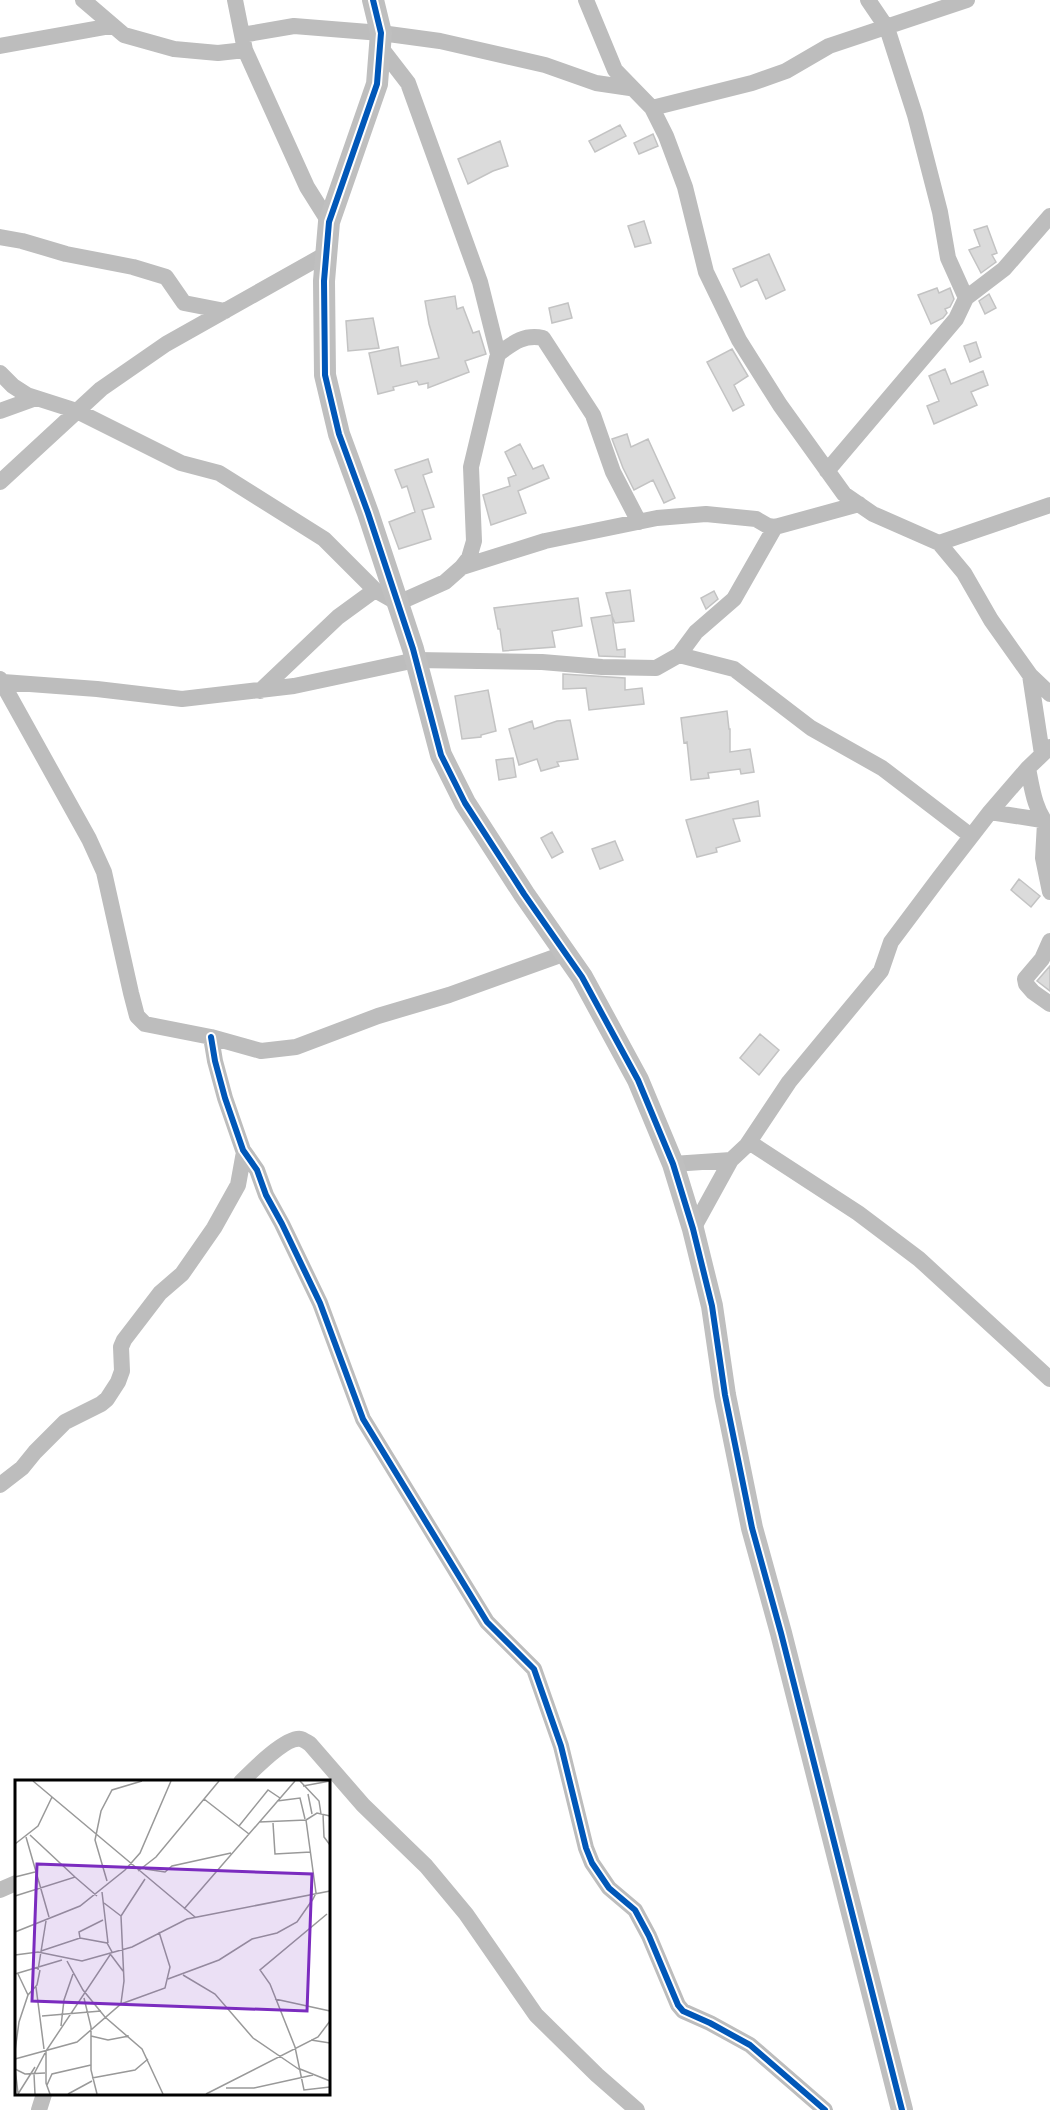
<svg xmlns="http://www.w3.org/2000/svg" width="1050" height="2110" font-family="Overpass,sans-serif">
  <rect width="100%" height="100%" fill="#fff"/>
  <path fill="#dbdbdb" stroke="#c3c3c3" stroke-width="1.5" d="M620,125L626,136L595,152L589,141Z
    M653,134L658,146L639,154L634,143Z
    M500,141L508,166L493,171L468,184L458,159Z
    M644,221L651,243L635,247L628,226Z
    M987,226L997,253L992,255L996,262L981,273L969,250L980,246L974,230Z
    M769,254L785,290L766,299L757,279L741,287L733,269Z
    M937,288L939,293L950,288L954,299L950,307L945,309L947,313L943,318L931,324L918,295Z
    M989,294L996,308L985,314L979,301Z
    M455,296L457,309L463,307L473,333L479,331L486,354L465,361L469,372L428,388V383L419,385L417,381L393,387L394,390L378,394L369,353L398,347L401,366L439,358L429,324L425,301Z
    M568,303L572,318L552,323L549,308Z
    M373,318L379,348L348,351L346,321Z
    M976,342L981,357L970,362L964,346Z
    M732,349L748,376L734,385L744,405L733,411L707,362Z
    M945,369L951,384L983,371L988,385L971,392L977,405L934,424L927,406L939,401L929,376Z
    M627,434L631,447L648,439L675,498L664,503L653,480L634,490L623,468L612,439Z
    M520,444L533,469L543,465L549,478L518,491L526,513L491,525L483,495L510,486L508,478L516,475L505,452Z
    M428,459L432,472L423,475L434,507L422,510L431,539L399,549L389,522L415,512L407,486L402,488L395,470Z
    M630,590L634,621L615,623L612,616L617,650L625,649V657L599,656L591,618L612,615L606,593Z
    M714,591L718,599L706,609L701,598Z
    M578,598L582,626L552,631L555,647L503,651L500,629H498L494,608Z
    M563,674L625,678V690L642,688L644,704L589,710L586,688L563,689Z
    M488,690L496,731L481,735V737L462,739L455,696Z
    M727,711L729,729H730V752L750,749L754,772L741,774L740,769L708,773L709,778L691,780L687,742L684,743L681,718Z
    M570,720L578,759L557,762L559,766L541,771L537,759L519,765L509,729L532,721L534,729L557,721Z
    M513,758L516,777L499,780L496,760Z
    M758,801L760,816L733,819L740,841L716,848L717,852L697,857L686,820Z
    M552,832L563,852L552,858L541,838Z
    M615,841L623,860L600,869L592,849Z
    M1019,879L1040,896L1031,907L1011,890Z
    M1050,966V991L1037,981Z
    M760,1034L779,1050L759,1075L740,1058Z"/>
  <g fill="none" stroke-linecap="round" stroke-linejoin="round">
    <path stroke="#bdbdbd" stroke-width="16" d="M83,0L124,35L174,49L218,53L245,50
      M235,0L245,50L307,187L329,222
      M586,0L615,70L652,108L666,136L685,187L706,272L739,340L780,405L844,494L873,514L939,543L964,573L991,620L1030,675L1050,694
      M242,35L294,26L381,33L440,41L545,65L596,83L630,88
      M0,46L111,26
      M652,108L752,83L786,71L829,46L967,0
      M0,237L22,241L66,254L133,267L166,277L184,303L225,311
      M966,298L1004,269L1050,216
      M498,354C513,343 524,334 543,338L593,415L613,472L639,522
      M0,373L13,386L27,395L77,411L181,463L219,473L324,539L375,590L398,603L445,582L462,567L469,558L474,541L471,467L498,354L480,282L408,83L381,48
      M0,411L36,398
      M827,471L956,319L966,298L948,258L940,212L915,115L887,28L868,0
      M0,482L101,389L166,344L326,254
      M939,543L1050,505
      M462,567L545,541L657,518L706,514L756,519L768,526L775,527L859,504
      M679,655L734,669L811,728L882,768L971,836
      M1030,675L1042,754
      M0,679L89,839L104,872L131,993L137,1016L145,1024L211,1037L261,1051L296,1047L378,1016L449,995L566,953
      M3,682L97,689L182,699L294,686L416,660L542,662L602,667L656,668L679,655L696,632L734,599L775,527
      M260,691L338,617L375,590
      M1028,768C1032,789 1035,812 1050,828
      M990,812L1042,820
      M1045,823L1043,858L1050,892
      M1050,941L1042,959L1025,979L1026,984L1033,992L1050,1004
      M211,1037L215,1061L225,1098L243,1150L257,1170L266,1195L282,1224L320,1303L363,1419L487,1622L534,1669L561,1746L586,1848L592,1863L609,1888L635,1910L649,1936L678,2005L683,2011L710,2023L750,2045L825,2110
      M749,1142L858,1213L919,1259L1050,1379
      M673,1164L731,1160
      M693,1229L731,1160L747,1145L789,1082L881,971L891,942L939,878L990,812L1028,768L1050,747
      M0,1485L22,1468L35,1452L65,1422L101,1404L107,1399L118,1382L122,1371L121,1347L124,1340L160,1293L182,1274L214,1228L238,1185L244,1152
      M241,1782C251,1772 286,1736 301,1739C304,1740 307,1742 310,1744L363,1805L426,1866L466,1914L536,2015L597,2075L637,2110
      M0,1890L16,1883
      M39,2110L44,2094"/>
    <path stroke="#bfbfbf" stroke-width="22" d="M373,0L381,33L377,84L329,222L324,281L325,375L339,434L368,513L413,649L441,755L465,803L524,894L582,977L638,1080L673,1164L693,1229L712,1306L725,1395L752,1528L781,1633L902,2110"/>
    <defs>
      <path id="cycleway" d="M373,0L381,33L377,84L329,222L324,281L325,375L339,434L368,513L413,649L441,755L465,803L524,894L582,977L638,1080L673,1164L693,1229L712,1306L725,1395L752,1528L781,1633L902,2110
        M211,1037L215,1061L225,1098L243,1150L257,1170L266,1195L282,1224L320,1303L363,1419L487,1622L534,1669L561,1746L586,1848L592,1863L609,1888L635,1910L649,1936L678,2005L683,2011L710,2023L750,2045L825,2110"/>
    </defs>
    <use href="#cycleway" stroke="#fff" stroke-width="10"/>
    <use href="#cycleway" stroke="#0057b8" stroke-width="6"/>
  </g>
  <g transform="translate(15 1780)">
    <rect width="315" height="315" fill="#fff"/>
    <path fill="none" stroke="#999" stroke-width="1.5" d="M18,1L180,137M285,1L304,21L306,34M288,6L315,1M293,14L297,34M189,19L234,54M262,21L285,18L290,39M308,34L309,57L315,65M291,40L302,33L315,36M258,43L260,74L296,72M224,46L253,10L265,18M15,55L60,97M11,57L34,137M0,64L23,46L37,17M130,89L150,92L157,86L216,73M123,91L141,77L204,1M0,97L20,92M92,101L80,60L86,31L97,10L127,1M87,112L93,163M0,116L60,97L82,116M89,123L106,136M169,129L280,1M312,134L245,190L255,204L280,267L289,310L315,307M0,152L65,126L110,90L125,73L156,1M65,158L64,152L88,140M26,171L65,158L92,163L97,172L31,271V303L35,314M0,175L23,172L67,181L117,167L172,139L315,111M96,175L108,191M52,181L68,210L90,237L127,269L148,314M23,190L31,141M0,194L47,180M3,194L13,215M168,195L200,214L238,258L285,290M153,199L204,180L237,159L262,153L282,142L298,119L301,113L291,40L244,42M21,207L29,269M69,218L76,247V290L82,314M260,219L315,231M106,223L109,201L106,136L130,99M27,236L86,231M46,246L49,220L58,194M76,256L93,260L114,256M296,260L315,263M0,271L4,242L13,215L22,205L25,190M0,279L62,262L106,224L150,208L155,187L144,152M0,288L3,313M0,289L10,294L30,293M285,289L315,301M77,298L120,290L133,279M32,305L37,294L76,285M211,308H239L298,295M3,314L20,287M20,314L19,294L30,273M53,314L77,301M191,314L303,257L315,241"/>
    <path fill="#7b2cbf" fill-opacity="0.15" stroke="#7b2cbf" stroke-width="3" d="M22,84L297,94L292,231L17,221Z"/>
    <rect width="315" height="315" fill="none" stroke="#000" stroke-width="3"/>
  </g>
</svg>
